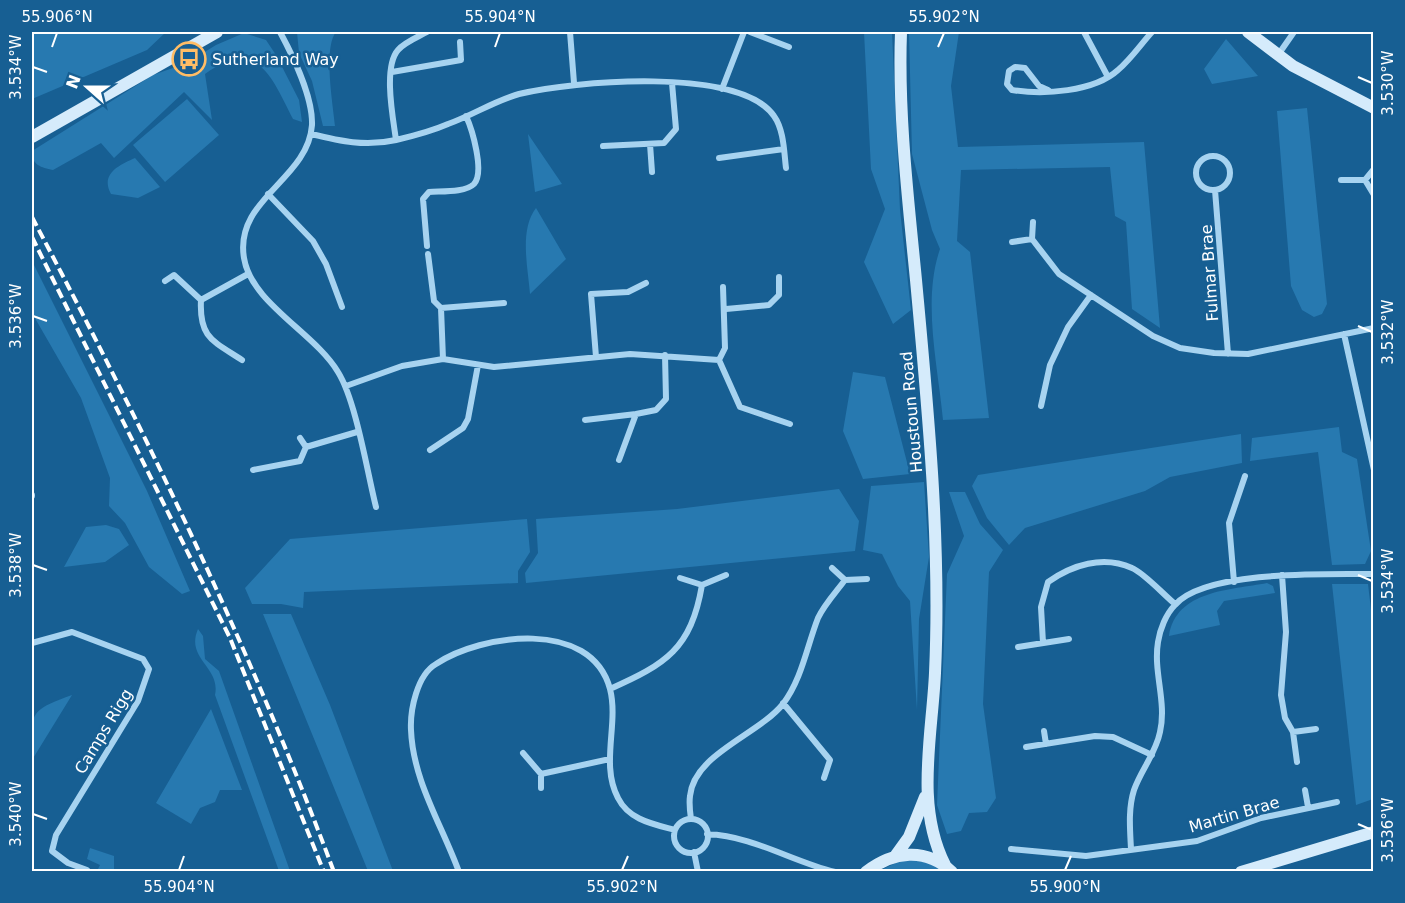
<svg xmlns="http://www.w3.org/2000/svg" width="1405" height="903" font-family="'DejaVu Sans',sans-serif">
  <rect width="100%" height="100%" fill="#175f93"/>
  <path fill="#2779b0" d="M32,32H166L147,50L32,99Z
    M297,32H336C323,48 333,105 335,126H323L312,81L299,53Z
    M864,32H892L900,210L911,310L893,324L864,262L885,209L871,169Z
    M909,32H959L951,86L958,147L1144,142L1160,328L1132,309L1126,222L1115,216L1110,167L961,170L957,241L970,252L989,418L943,420C938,366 922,301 940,249L932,230L912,154Z
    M244,33L266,40L276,55L299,100L302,122L293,119C272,78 258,36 205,74L212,120L184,92L114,158L101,143L53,170C41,167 32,166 32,151L153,75L187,63L216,45Z
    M1226,39L1258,76L1212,84L1204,69Z
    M187,99L219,135L165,182L133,145Z
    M1307,108L1327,304L1322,314L1314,317L1302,310L1291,286L1277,111Z
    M528,134L562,184L535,192Z
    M135,158L160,187L138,198L111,194C100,174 119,165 135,158Z
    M536,208L566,259L530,294C528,268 519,230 536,208Z
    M32,261L147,491L190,591L182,594L149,567L125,523L109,506L110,478L81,398L32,313Z
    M853,372L885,377L910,474L863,479L843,431Z
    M1339,427L1342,452L1357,459L1371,551L1365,564L1332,565L1318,452L1250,461L1252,438Z
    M1241,434L1242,463L1170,477L1145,491L1025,528L1009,545L987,518L972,486L978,475Z
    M924,482L929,557L919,619L917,710L910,601L898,586L882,554L863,550L871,486Z
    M839,489L859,521L855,551L526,583L525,573L538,553L536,519L677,509Z
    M949,492H965L980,524L1003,550L989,572L983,704L996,798L987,812L969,813L961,831L947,834L937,805L947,574L964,536Z
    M527,519L530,552L518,571V583L304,592L303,608L281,604H252L245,588L290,539Z
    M106,525L119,529L129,545L105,562L64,567L86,527Z
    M1267,583L1273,586L1275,593L1224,601L1217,611L1220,625L1169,636C1176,590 1231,590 1267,583Z
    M1332,584H1368L1374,635L1373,799L1356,805Z
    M263,614H291L330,705L393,871H368Z
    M198,629L203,636L205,659L219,671L290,871H279L215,695C221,667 185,659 198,629Z
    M72,695L32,760C31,714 27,711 72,695Z
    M211,709L242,790H220L215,802L200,808L191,824L156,803Z
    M90,848L114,856V870L118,871H97L100,865L87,859Z
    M913,860L928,863L944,872H877L900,861Z"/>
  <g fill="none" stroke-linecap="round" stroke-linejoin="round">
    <path stroke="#a7d3f0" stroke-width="6" d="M280,32C293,56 313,98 312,125C308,180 234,199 244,258C251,303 315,333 338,372C356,401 367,471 376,507
      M570,32L574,83
      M750,32L789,47
      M1084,32L1108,77
      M1278,55L1294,32
      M392,72L461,60L460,42
      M722,89L744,32
      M1048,90L1039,86L1025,68L1015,67L1009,71L1007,84L1012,90C1043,95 1094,92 1118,70C1131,59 1141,44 1152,32
      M311,134C340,141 365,147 396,140C413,136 432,131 448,124C473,115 494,101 519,94C572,81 740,66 774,116C784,130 784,152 786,168
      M396,140C393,118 383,67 398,50C405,42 418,37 427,32
      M650,144L652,172
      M603,146L664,143L676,129L672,83
      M1196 173a17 17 0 1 1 34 0a17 17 0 1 1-34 0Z
      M719,158L784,149
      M1341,180H1365L1374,195
      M1365,180L1374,169
      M1215,190L1228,354
      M268,194L313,241L326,264L342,307
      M1033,222L1032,239L1059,274L1153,336L1180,348L1214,353L1248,354L1374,328
      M1012,242L1032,239
      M427,246L423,199L429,192C441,191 465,193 474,184C485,172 472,129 466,116
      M428,254L434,301L441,308L443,359
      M165,281L174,275L201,300C199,338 213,341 242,360
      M723,287L725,348L719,360L740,407L790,424
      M201,300L248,274
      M441,308L504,303
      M726,309L769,305L779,295V277
      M1344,334L1374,470
      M596,357L591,294L628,292L646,283
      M346,386L402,366L443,359L494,367L630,354L719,360
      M1041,406L1050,365L1068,327L1091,295
      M585,420L636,414
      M300,438L306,447
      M430,450L463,428L468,419L478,365
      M619,460L636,414L656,410L666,399L665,355
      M253,470L300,461L306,447L357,432
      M32,495V496
      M832,568L845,580L867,579
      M1282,575L1286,632L1281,695L1285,718L1293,732L1297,762
      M1234,582L1229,523L1245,476
      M702,585L726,575
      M32,643L72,632L143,659L149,669L138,701L56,835L52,851L68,863L87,870
      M1043,643L1041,607L1048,582C1072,565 1103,555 1132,568C1144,573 1163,594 1175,604
      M1018,647L1069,639
      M610,689C666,664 691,649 702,585L680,578
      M783,703L830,760L824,778
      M1044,731L1046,744
      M1293,732L1316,729
      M1026,747L1095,736L1113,737L1152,755
      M523,753L541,774V788
      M541,774L610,759
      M1305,790L1308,807
      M691,819C690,812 689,803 690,796C694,754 758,735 783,704C802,679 807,646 818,618C824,605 836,592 845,580
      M674 836a17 17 0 1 1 34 0a17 17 0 1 1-34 0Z
      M707,834C753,836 791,861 835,872
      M1011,849L1086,856L1197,841L1261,818L1337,802
      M1131,849C1130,829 1128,809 1134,790C1141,770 1156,753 1160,732C1167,702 1153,672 1158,642C1160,629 1166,614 1175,605C1205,570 1329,574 1374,574
      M694,852L698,872
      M459,872C442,825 413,781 411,730C410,710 417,675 436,664C481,634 591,618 610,689C619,724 600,764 618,798C629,820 653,824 675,830"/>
    <path stroke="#d5ebfb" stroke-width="12" d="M901,32C898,114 908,198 916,280C928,411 941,542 935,673C932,737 915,806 945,865
      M1248,32L1293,66L1374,108
      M32,137L217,32
      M896,855L909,837L925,797
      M866,872C893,851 926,847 952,872
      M1241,872L1374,832"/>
    <path stroke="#fff" stroke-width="4" stroke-dasharray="10 4.5" stroke-linecap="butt" d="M32,217C144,429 250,647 334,872
      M32,237L230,638L324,872"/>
  </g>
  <path fill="none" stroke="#fff" stroke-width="2" d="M52,47L57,33M495,47L500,33M938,47L944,33M33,67L47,72M1358,77L1372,83M33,316L47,321M1358,326L1372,332M33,565L47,570M1358,575L1372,581M33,814L47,819M1358,824L1372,830M179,870L184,856M622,870L628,856M1065,870L1071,856"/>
  <defs>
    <symbol id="bus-ring" viewBox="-11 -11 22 22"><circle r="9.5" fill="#175f93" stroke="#ffbd66" stroke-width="1.5"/><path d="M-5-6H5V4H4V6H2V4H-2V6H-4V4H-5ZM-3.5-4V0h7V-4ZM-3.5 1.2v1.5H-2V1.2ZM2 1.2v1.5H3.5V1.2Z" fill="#ffbd66"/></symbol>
  </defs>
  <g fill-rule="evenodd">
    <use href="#bus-ring" x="170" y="40" width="38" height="38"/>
  </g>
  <g text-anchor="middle" stroke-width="5" stroke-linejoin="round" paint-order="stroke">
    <g font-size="16" fill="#fff" stroke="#175f93" text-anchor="start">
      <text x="212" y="65">Sutherland Way</text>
    </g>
    <g font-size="16" fill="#fff" stroke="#175f93">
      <text transform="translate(1209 273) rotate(-94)" y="6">Fulmar Brae</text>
      <text transform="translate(911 412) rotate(-95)" y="6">Houstoun Road</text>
      <text transform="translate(103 731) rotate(-59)" y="6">Camps Rigg</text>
      <text transform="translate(1234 814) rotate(-16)" y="6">Martin Brae</text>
    </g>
  </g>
  <rect width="1405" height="903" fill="none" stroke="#175f93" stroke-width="66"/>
  <g transform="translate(87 87) rotate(291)" stroke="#175f93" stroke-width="4.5" paint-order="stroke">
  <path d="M0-4.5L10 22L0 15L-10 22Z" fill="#ffffff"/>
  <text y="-9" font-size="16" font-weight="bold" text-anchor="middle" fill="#ffffff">N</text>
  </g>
  <rect x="33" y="33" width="1339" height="837" fill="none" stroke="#fff" stroke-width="2"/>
  <g font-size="15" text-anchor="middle" fill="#fff">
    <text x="57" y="22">55.906°N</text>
    <text x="500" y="22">55.904°N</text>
    <text x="944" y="22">55.902°N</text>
    <text transform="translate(16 67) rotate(-90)" y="5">3.534°W</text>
    <text transform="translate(1388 83) rotate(-90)" y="5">3.530°W</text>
    <text transform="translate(16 316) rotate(-90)" y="5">3.536°W</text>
    <text transform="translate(1388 332) rotate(-90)" y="5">3.532°W</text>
    <text transform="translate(16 565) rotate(-90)" y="5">3.538°W</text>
    <text transform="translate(1388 581) rotate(-90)" y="5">3.534°W</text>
    <text transform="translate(16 814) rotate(-90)" y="5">3.540°W</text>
    <text transform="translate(1388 830) rotate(-90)" y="5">3.536°W</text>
    <text x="179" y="892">55.904°N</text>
    <text x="622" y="892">55.902°N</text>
    <text x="1065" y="892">55.900°N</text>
  </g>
</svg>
